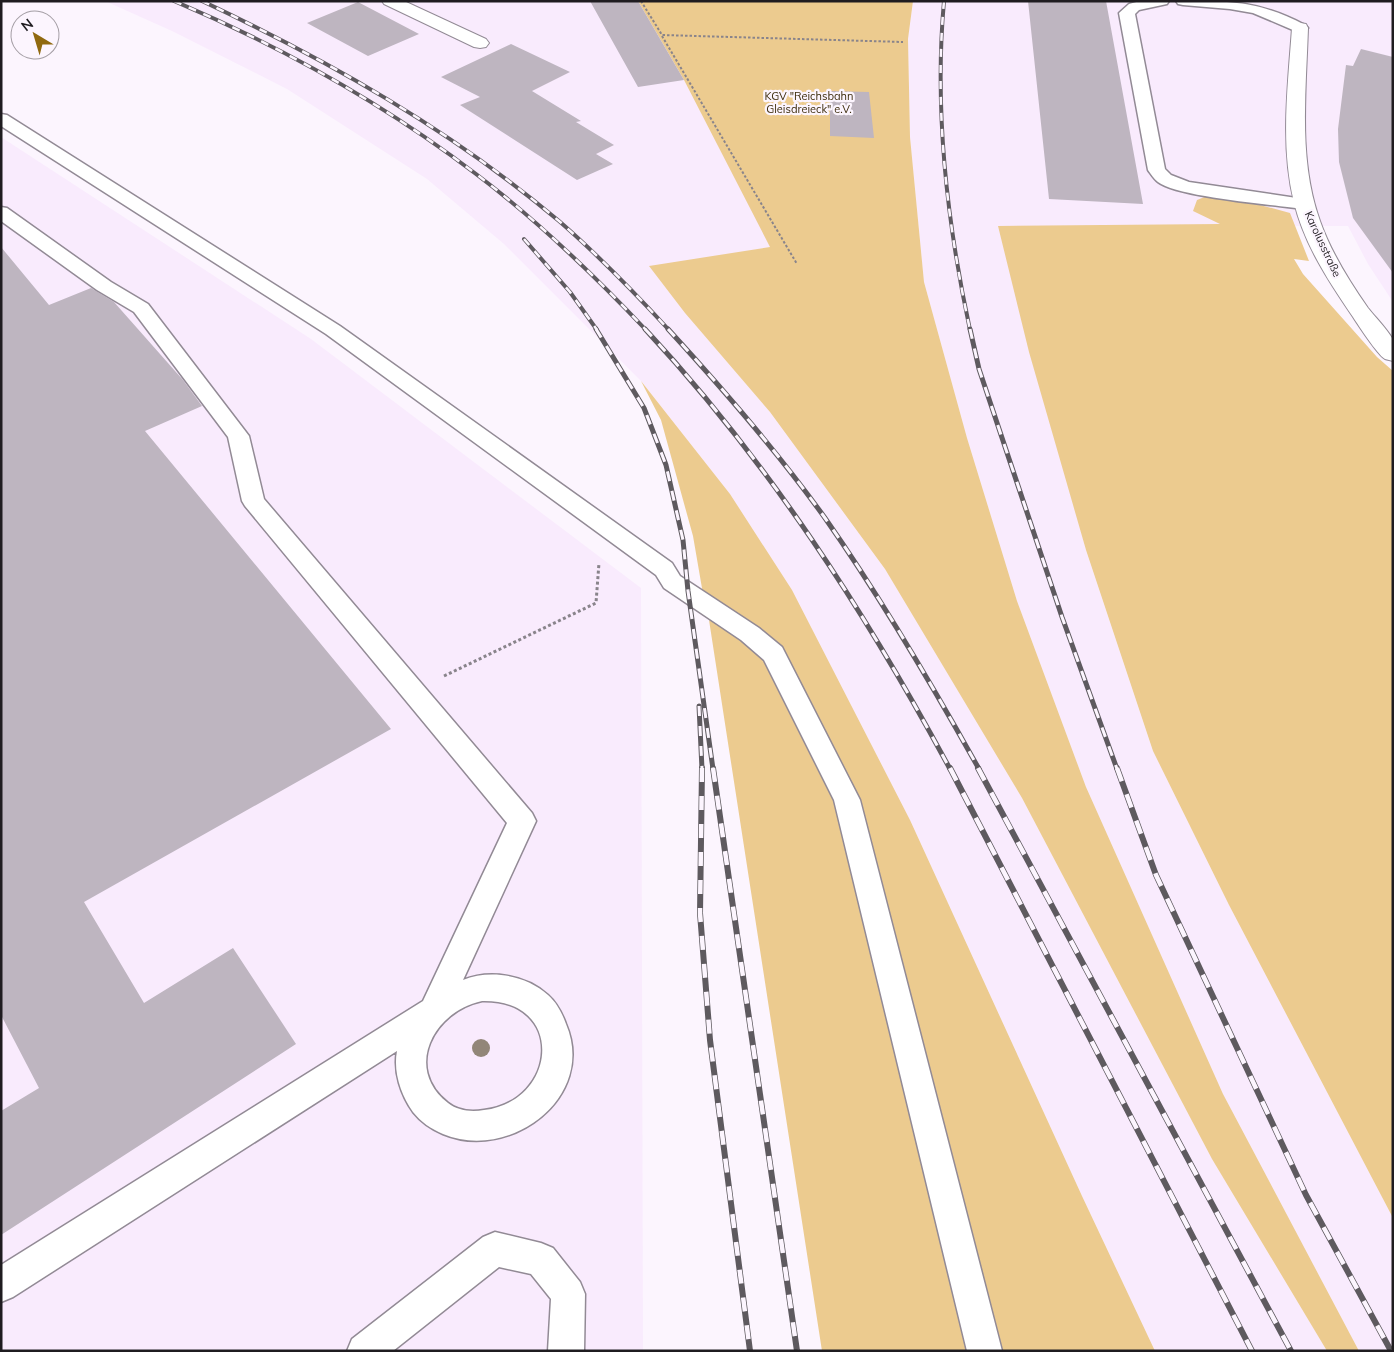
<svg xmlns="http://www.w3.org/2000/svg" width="1394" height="1352" font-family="Mulish,sans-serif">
  <rect width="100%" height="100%" fill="#fcf5fe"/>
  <path fill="#f9ebfd" d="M105,1H638L684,80L771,247L650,267L685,313L770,412L885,569L1022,798L1212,1159L1327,1351H1155L1082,1196L910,820L792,590L730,494L641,381L504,244L427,179L287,89L172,31Z
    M913,1H1393V302L1368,264L1348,226H998L1086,550L1153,751L1229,905L1393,1218V1351H1359L1223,1094L1086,787L1017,601L967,438L924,282L910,137L908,39Z
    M1,137L311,339L641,588L643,1351H1Z"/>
  <path fill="#eccb8f" d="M638,1H913L908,39L910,137L924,282L967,438L1017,601L1086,787L1223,1094L1359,1351H1327L1212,1159L1022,798L885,569L770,412L685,313L649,266L770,247L684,80Z
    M1207,196L1238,199L1290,213L1309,261L1294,259L1303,274L1377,357L1393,371V1218L1229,905L1153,751L1086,550L1029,352L998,226L1220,224L1193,211L1197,200Z
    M641,381L730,494L792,590L910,820L1082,1196L1155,1351H998L919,1040L782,652L703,594L693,536L661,420Z
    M709,620L740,635L765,659L837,804L896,1048L966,1351H822Z"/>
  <path fill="#beb5c0" d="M590,1H638L684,80L638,87Z
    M1028,1H1106L1143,204L1049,199Z
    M358,2L419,34L368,56L307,23Z
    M511,44L570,72L532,91L581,121L576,122L614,145L596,154L613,164L577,180L460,105L480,97L441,77Z
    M1361,49L1393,57V273L1353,218L1339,162L1338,129L1346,65L1353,66Z
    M830,91L869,92L874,138L830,136Z
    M1,247L49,305L91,288L114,302L183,380L202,406L145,431L391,729L84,902L144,1003L233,948L296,1044L1,1235V1111L39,1088L1,1015Z"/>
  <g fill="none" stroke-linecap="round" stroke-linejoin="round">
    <defs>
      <path id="service" d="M1140,1H1169L1167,4L1139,10L1135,14L1165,169L1171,175L1189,182L1310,200L1313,204L1310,208L1304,209C1275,205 1177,197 1158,182C1154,179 1151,174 1148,170L1119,13L1129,4Z
        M1176,1C1229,1 1257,0 1305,25L1308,28L1305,31L1300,33L1253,13L1230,9L1183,5L1178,4Z
        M1,114L7,115L340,326L672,563L680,576L759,628L782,647L860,800L1002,1351H967L834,800L764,660L741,640L664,588L656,575L326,334L1,126Z
        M1,207L7,208L111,282L148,304L249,436L264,499L532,813L536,821L463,980C490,969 526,975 548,995C557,1003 562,1013 566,1024C597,1097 510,1162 443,1134C431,1129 421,1122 413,1112C401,1095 393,1072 397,1051L13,1297L1,1302V1265L423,1001L507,823L245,506L242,501L228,437L134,312L97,290L1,221ZM482,1001C566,999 558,1101 484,1110C472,1112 458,1111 448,1103C403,1068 434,1011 482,1001Z
        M495,1232L541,1243L553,1248L580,1282L585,1294L584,1351H548L551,1299L531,1274L499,1267L393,1351H347L352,1339L483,1237Z"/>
      <path id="minor" d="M382,1H404L486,39L489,43L486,47L480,48L474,47L384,4Z
        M1300,23L1306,24L1308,28C1306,92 1298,160 1320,221C1331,252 1349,281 1368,308C1376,318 1386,328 1392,338C1394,344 1393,354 1393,361C1390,360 1388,360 1385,359C1377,354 1359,326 1353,317C1329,282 1304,244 1294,202C1280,146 1288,85 1292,28L1294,24Z"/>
    </defs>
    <use href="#service" stroke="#928a95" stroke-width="3"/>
    <use href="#minor" stroke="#928a95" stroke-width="2"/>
    <path stroke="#89848b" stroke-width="2" stroke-dasharray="2.5 2" stroke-linecap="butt" d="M641,1L662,35L903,42
      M662,36L797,264"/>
    <path stroke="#89848b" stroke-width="3" stroke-dasharray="3 2.5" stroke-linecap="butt" d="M444,676L596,603L599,563"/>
    <use href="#service" fill="#fff" fill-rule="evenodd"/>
    <use href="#minor" fill="#fff" fill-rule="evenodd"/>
    <defs>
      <path id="rail-far2" d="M174,1C280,46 384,104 476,174C537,220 593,274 646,330
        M202,1C329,61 451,130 559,221C598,255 634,292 669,330
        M944,1C934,111 947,223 970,330
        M524,239L570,292L597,330"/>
      <path id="rail-far1" d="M596,329L644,408L666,465L683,540L688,591L713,769
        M645,329C767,460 865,611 950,769
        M668,329C723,389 777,451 825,518C881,598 931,683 979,769
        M970,329L979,369L1062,617L1117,769
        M699,706L702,769"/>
      <path id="rail" d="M702,768L700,913L710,1040L750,1351
        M713,768L797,1351
        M950,768L1252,1351
        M978,768L1291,1351
        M1117,768L1156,875L1306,1195L1391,1351"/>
    </defs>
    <use href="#rail-far2" stroke="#5e5a5f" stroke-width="4"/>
    <use href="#rail-far1" stroke="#5e5a5f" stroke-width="5"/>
    <use href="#rail" stroke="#5e5a5f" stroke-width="6"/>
    <use href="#rail-far2" stroke="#fcf5fe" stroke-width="2.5" stroke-dasharray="8" stroke-linecap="butt"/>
    <use href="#rail-far1" stroke="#fcf5fe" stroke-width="3" stroke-dasharray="10" stroke-linecap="butt"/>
    <use href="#rail" stroke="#fcf5fe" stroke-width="4.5" stroke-dasharray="14" stroke-linecap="butt"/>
  </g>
  <circle fill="#928678" cx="481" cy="1048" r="9"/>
  <g text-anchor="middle" stroke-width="4.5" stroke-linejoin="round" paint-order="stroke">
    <g font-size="11" fill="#3b2b0b" stroke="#fcf5fe">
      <text x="809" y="100">KGV "Reichsbahn<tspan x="809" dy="13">Gleisdreieck" e.V.</tspan></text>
    </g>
    <g font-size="11" fill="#1f1c20" stroke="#fcf5fe">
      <text transform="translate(1323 244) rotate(65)" y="4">Karolusstraße</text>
    </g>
  </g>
  <rect width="1394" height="1352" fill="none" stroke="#1f1c20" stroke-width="5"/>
  <g transform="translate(35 35) rotate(322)"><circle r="24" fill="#fcf5fe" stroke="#a49ea5"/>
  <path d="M0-4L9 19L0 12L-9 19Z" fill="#90690f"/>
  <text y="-8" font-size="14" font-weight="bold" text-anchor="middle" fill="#1f1c20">N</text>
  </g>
</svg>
